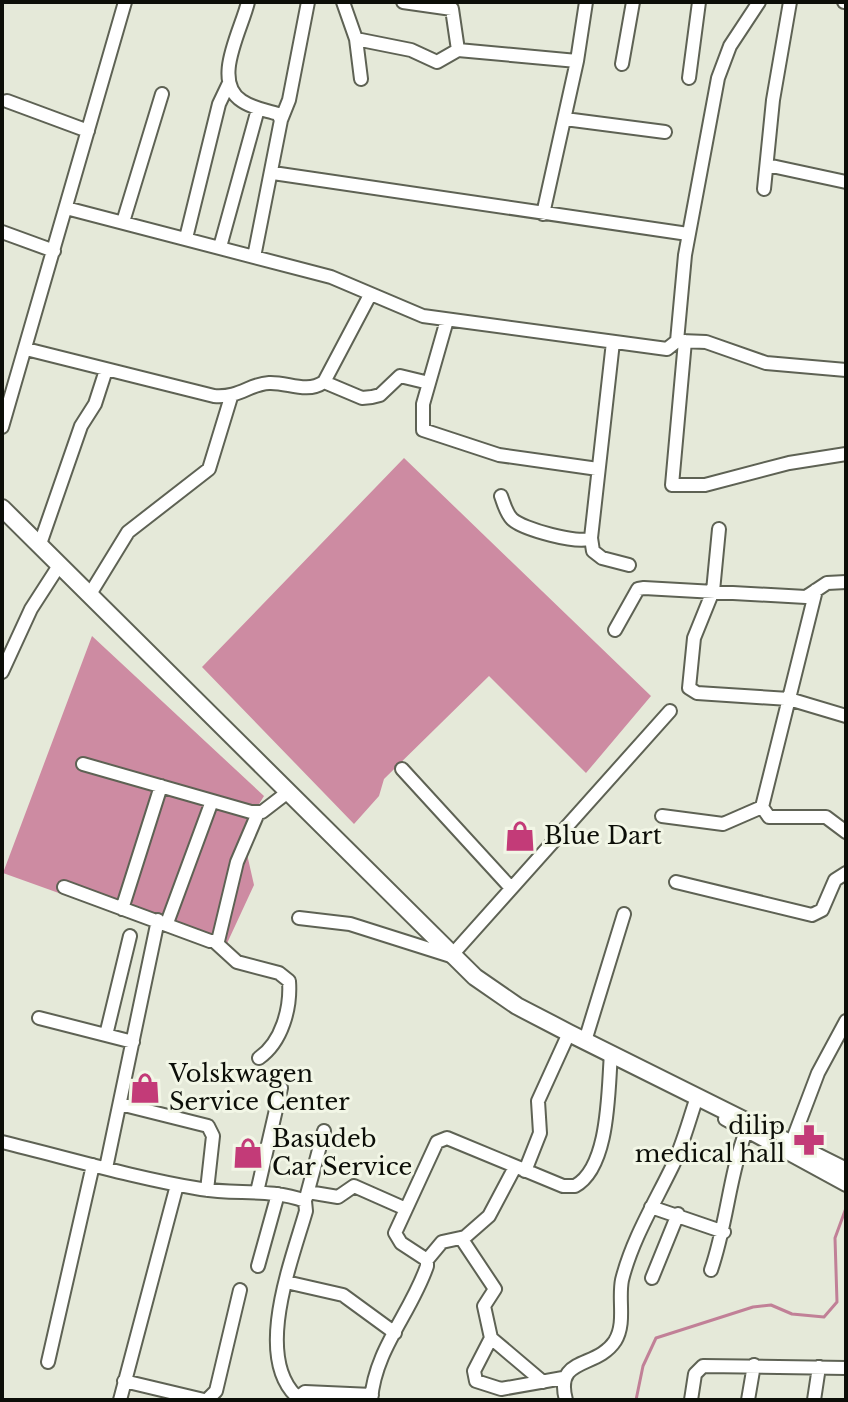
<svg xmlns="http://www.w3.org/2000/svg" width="848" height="1402" font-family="'Libre Baskerville',serif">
  <rect width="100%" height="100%" fill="#e5e9d9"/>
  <path fill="#cd8ba2" d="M404,458L651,696L586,773L489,676L384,779L379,796L354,824L202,667Z
    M92,636L264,796L242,832L254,885L223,952L3,873Z"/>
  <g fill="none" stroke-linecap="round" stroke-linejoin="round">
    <path stroke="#c18097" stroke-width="3" d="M636,1400L643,1366L656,1338L753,1307L771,1305L792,1314L824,1317L837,1302L835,1238L846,1208"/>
    <defs>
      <path id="minor" d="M248,2C242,29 211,81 242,101C254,109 266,110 278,114L281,120L254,257
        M343,2L356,39L361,79
        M403,2L452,9L458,50L577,61
        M844,2H846
        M356,39L411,50L437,62L458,50
        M622,64L633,2
        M689,78L699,2
        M7,101L88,131
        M565,119L665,132
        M281,120L289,100L308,2
        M767,165L846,182
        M273,173L688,234
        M764,189L773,100L790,2
        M66,208L331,277L423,316L667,349L677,341L685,255L718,78L730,46L759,2
        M543,214L577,61L586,2
        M123,222L162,94
        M2,232L54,251
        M186,238L219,104L229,83
        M220,247L258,109
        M447,320L423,404V430L499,455L598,469
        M681,341L706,342L766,363L846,370
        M685,341L672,485H705L789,463L846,454
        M26,349L214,396C240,398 249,384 269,383C288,382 306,394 324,382L370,295
        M324,382L362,398L372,397L380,395L400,376L429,383
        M2,427L125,2
        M501,496C504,504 506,513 512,519C522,529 580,545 591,538L613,342
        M719,529L713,591L694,638L689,688L697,693L789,699L846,716
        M591,538L593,551L602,558L629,565
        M40,544L81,426L95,404L106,370
        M816,590L762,807L769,817H826L846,832
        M90,594L128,532L209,469L231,397
        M615,630L638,589L644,588L806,597L827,583L846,582
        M2,672L31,609L60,564
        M83,764L251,812H262L288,792
        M402,769L511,888
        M662,816L723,824L762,807
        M676,882L812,915L822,910L835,880L846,873
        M64,887L210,941H218L237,862L258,813
        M122,909L161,786
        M299,918L350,924L451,956L670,711
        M167,923L212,801
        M214,941L237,962L279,973L289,981C291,1008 282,1042 259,1058
        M39,1018L133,1042
        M106,1035L130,936
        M585,1041L624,914
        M120,1104L208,1126L213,1136L207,1190
        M725,1119L846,1185
        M793,1139L818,1073L846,1021
        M2,1142C68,1158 134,1178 201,1189C236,1195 271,1188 305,1201L306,1211C292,1260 254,1355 296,1396
        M106,1168L158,920
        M525,1171L540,1133L538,1101L569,1033
        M257,1192L281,1088
        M308,1192L338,1197L354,1186L406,1209
        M306,1198L324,1131
        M651,1207L724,1232
        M461,1238L495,1289L484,1306L491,1338L474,1371L476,1381L501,1389L563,1378
        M427,1260L442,1242L465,1237L489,1216L515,1167
        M258,1266L278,1194
        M711,1270C727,1224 729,1176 746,1131
        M652,1278L678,1214
        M286,1282L343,1295L395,1333
        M491,1338L543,1382
        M48,1362L93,1165
        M124,1381L204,1400
        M120,1400L177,1185
        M207,1400L216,1391L240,1290
        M295,1400L305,1392L372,1395
        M371,1400C375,1349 411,1313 427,1266V1260L401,1243L395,1233L437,1142L447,1138L563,1186H575C610,1167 608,1088 611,1054
        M566,1400C554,1356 597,1369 615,1341C626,1323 618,1300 622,1280C632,1240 654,1204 672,1167C682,1147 688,1124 695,1103
        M691,1400L695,1374L703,1366L846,1368
        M748,1400L754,1365
        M814,1400L819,1367"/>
      <path id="major" d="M2,508L475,977L517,1006L569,1033L846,1171"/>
    </defs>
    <use href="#minor" stroke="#5e6254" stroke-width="16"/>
    <use href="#major" stroke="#5e6254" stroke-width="20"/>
    <use href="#minor" stroke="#fff" stroke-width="12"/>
    <use href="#major" stroke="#fff" stroke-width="16"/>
  </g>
  <defs>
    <symbol id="shop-bare" viewBox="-9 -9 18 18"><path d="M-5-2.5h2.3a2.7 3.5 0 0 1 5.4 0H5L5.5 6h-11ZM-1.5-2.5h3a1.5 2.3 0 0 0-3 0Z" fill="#c33b78" stroke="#f2f6e6" stroke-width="2.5" paint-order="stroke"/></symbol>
    <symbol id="pharmacy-bare" viewBox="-9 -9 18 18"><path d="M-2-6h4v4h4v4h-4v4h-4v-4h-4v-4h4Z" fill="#c33b78" stroke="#f2f6e6" stroke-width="2.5" paint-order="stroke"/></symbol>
  </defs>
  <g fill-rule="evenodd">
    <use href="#shop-bare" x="498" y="814" width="44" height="44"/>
    <use href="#shop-bare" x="123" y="1066" width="44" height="44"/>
    <use href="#pharmacy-bare" x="787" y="1118" width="44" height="44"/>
    <use href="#shop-bare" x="226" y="1131" width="44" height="44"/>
  </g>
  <g text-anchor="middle" stroke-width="6" stroke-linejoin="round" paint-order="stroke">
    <g font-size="24" fill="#0c0e08" stroke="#f2f6e6" text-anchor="start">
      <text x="544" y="844">Blue Dart</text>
      <text x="169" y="1082">Volskwagen<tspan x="169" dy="28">Service Center</tspan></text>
      <text x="785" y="1134" text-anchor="end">dilip<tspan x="785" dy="28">medical hall</tspan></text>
      <text x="272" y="1147">Basudeb<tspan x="272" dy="28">Car Service</tspan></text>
    </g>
  </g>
  <rect width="848" height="1402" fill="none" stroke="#0c0e08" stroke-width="8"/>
</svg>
